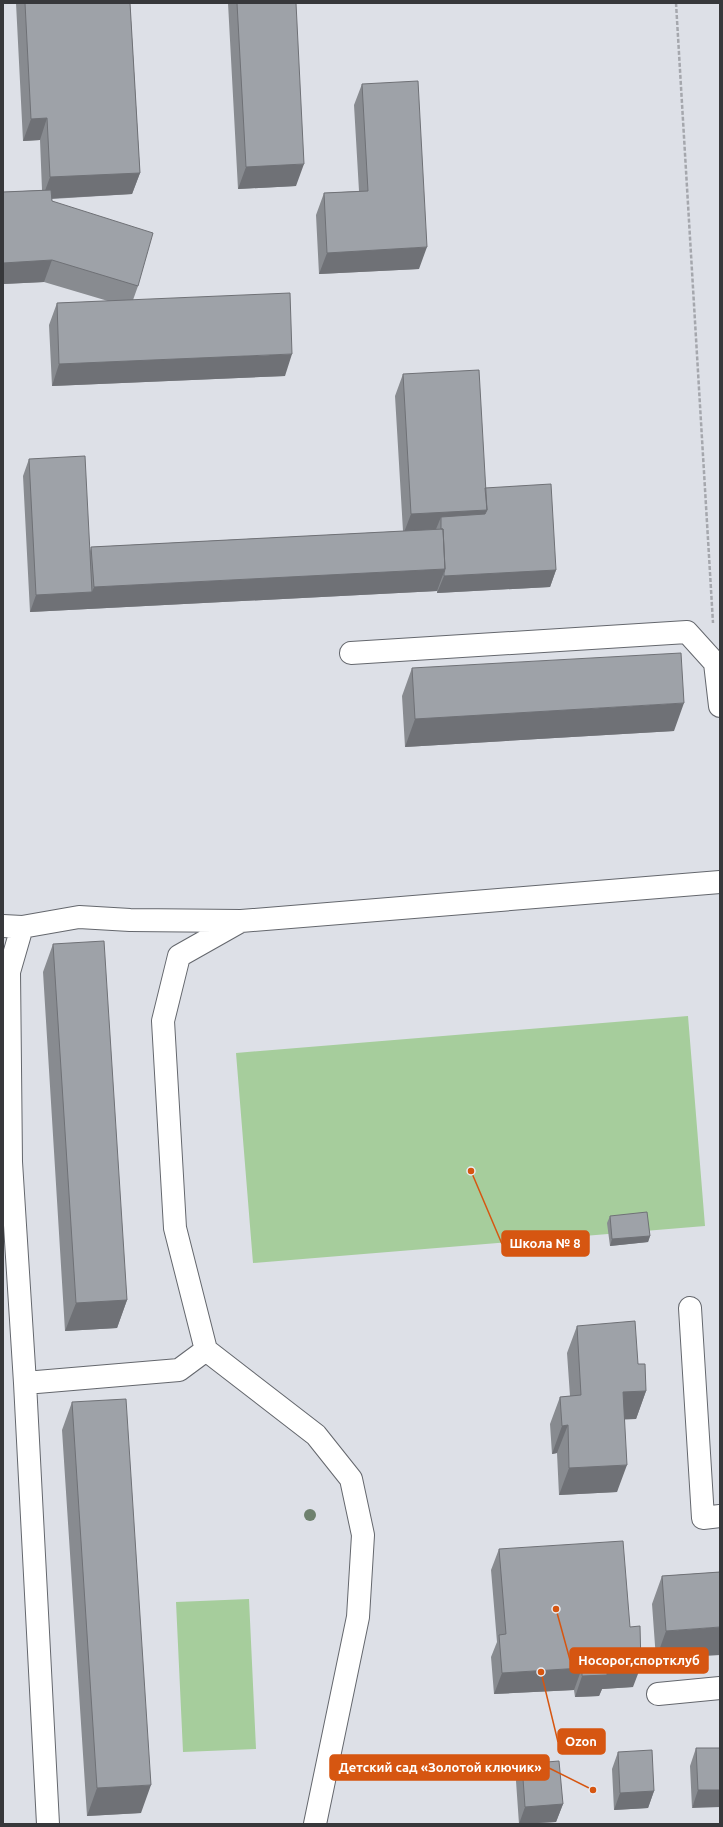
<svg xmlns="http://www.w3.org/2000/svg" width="723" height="1827" font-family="Ubuntu,sans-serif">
  <rect width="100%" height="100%" fill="#dde0e7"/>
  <path fill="#a6cd9c" d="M688,1016L705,1226L253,1263L236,1053Z
    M249,1599L256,1749L183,1752L176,1602Z"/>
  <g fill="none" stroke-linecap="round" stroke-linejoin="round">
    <defs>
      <path id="minor" d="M351,653L687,632L715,663L720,706
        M241,921L179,956L163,1021L175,1228L206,1350L316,1435L351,1479L363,1535L358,1617L315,1824
        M3,926L22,927L79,917L130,920L241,921L720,882
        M22,927L9,972L11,1162L25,1383L48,1824
        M690,1308L703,1518L720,1516
        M25,1383L179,1370L206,1350
        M658,1694L720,1688"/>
    </defs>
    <use href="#minor" stroke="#64676d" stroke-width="24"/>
    <path stroke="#a5a7ad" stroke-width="2.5" stroke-dasharray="4 2" stroke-linecap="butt" d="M676,3L713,623"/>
    <use href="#minor" stroke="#fff" stroke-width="22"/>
  </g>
  <circle fill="#6e816e" cx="310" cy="1515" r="6"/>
  <path fill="#888b90" d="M16,3H130L140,173L132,194L52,199V201L138,286L133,300L285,376L52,386L49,325L57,303L108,301L44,282L3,284V192L42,190L40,140L23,141Z
    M228,3H296V186L238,189Z
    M362,84L419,269L319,274L316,215L324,193L359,191L354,105Z
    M403,374L485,488L556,570L550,587L437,593V591L30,612L23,476L29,459L90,551L91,547L403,531L395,396Z
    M412,668L674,731L405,747L402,696Z
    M53,944L127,1300L117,1328L65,1331L43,972Z
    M610,1216L650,1236L648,1242L610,1246L607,1223Z
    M577,1326L638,1364L646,1391L636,1419H625L617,1492L559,1495L557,1453L552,1454L550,1424L560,1397L570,1396L567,1353Z
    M72,1402L141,1813L87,1816L62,1430Z
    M499,1549L633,1687L602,1689L599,1696L575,1697L574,1690L494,1694L491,1657L497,1642L491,1570Z
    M720,1572L656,1659L652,1604L662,1576Z
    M696,1748H720L692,1808L690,1766Z
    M618,1752L654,1791L648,1808L614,1810L612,1769Z
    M522,1764L563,1804L556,1822L519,1824L516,1781Z"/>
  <path fill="#6f7176" d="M47,118L40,140L23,141L31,119Z
    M304,164L296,186L238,189L246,167Z
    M140,173L132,194L42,199L50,177Z
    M427,247L419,269L319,274L327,253Z
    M52,260L44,282L3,284V263Z
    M292,354L285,376L52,386L59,364Z
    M487,510L479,532L441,517L434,534L403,535L411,514Z
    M445,569L437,591L30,612L36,595L92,592L94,587Z
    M556,570L550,587L437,593L444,576Z
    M684,703L674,731L405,747L415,719Z
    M650,1236L648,1242L610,1246L612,1239Z
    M127,1300L117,1328L65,1331L76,1303Z
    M646,1391L636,1419L613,1420L623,1392Z
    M568,1425L557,1453L552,1454L562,1426Z
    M627,1465L617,1492L559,1495L569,1468Z
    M720,1627V1655L656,1659L666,1631Z
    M641,1666L633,1687L602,1689L599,1696L575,1697L582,1676L607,1668Z
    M582,1668L574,1690L494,1694L502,1673Z
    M151,1785L141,1813L87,1816L97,1788Z
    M698,1790H720V1807L692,1808Z
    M654,1791L648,1808L614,1810L620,1793Z
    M563,1804L556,1822L519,1824L525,1807Z"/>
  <path fill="#9ea2a8" stroke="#6f7176" d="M25,3H130L140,173L50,177L47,118L31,119Z
    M237,3H296L304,164L246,167Z
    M418,81L427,247L327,253L324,193L368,191L362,84Z
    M51,190L52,201L153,233L138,286L52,260L3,263V192Z
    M290,293L292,354L59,364L57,303Z
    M479,370L487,510L411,514L403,374Z
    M85,456L92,592L36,595L29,459Z
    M551,484L556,570L444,576V573L445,569L443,529H441V517L485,514L487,510L485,488Z
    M443,529L445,569L94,587L91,547Z
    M681,653L684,703L415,719L412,668Z
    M104,941L127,1300L76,1303L53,944Z
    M647,1212L650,1236L612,1239L610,1216Z
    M635,1321L638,1364H645L646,1391L623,1392L627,1465L569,1468L568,1425L562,1426L560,1397L581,1395L577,1326Z
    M126,1399L151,1785L97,1788L72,1402Z
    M623,1541L630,1627L640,1626L641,1666L607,1668V1675L582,1676V1668L502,1673L499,1635L506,1634L499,1549Z
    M720,1572V1627L666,1631L662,1576Z
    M696,1748H720V1790H698Z
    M652,1750L654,1791L620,1793L618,1752Z
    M559,1761L563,1804L525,1807L522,1764Z"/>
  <path fill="none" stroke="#d65611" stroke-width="1.5" d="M471 1171L502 1244M556 1609L570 1660M541 1672L558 1742M593 1790L549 1768"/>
  <g fill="#d65611" stroke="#eaeef5" stroke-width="1.5">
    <circle cx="471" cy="1171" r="4"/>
    <circle cx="556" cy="1609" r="4"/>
    <circle cx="541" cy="1672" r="4"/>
    <circle cx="593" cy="1790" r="4"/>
  </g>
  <g fill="#d65611" stroke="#d65611" stroke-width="1.5">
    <rect x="502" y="1231" width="87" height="25" rx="4"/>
    <rect x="570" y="1648" width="138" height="25" rx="4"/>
    <rect x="558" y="1729" width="47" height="25" rx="4"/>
    <rect x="330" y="1755" width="219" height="25" rx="4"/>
  </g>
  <g font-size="13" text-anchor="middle" font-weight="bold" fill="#fff">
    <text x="545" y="1248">Школа № 8</text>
    <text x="639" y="1665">Носорог,спортклуб</text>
    <text x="581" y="1746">Ozon</text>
    <text x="440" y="1772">Детский сад «Золотой ключик»</text>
  </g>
  <rect width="723" height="1827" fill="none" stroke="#37383b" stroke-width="8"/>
</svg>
